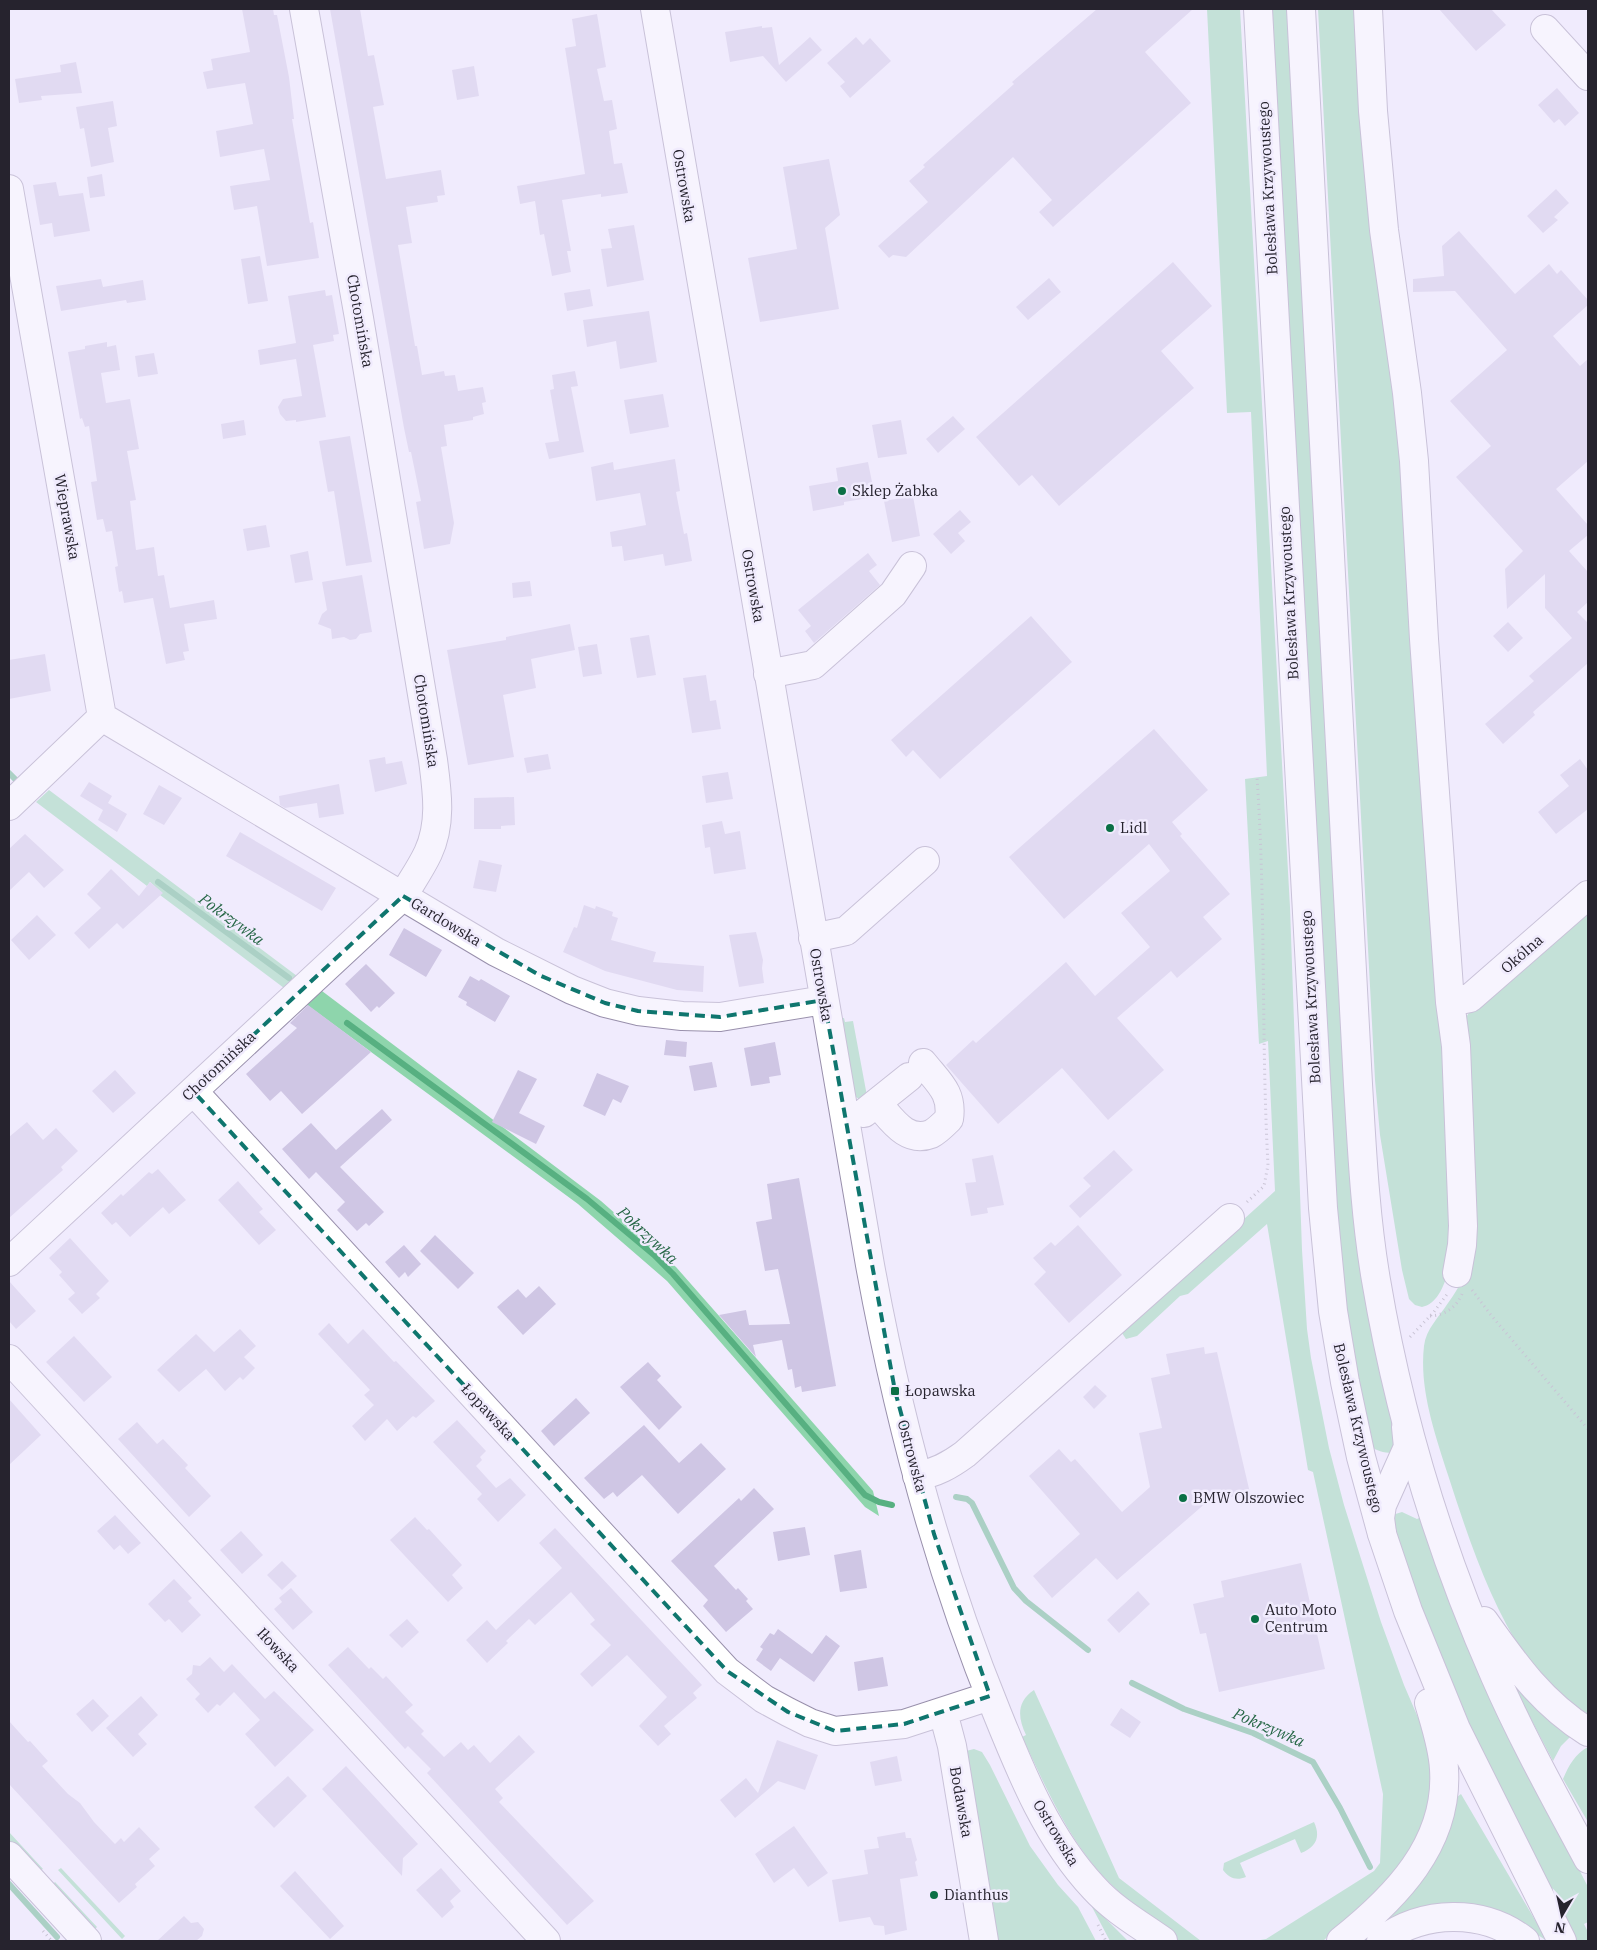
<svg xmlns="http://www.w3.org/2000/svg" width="1597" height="1950" font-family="'IBM Plex Serif',serif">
  <rect width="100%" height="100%" fill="#f0ebfd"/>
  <path fill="#8ed5ac" d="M1207,9H1240L1290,907L1302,1250L1307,1329L1311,1358L1329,1448L1344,1505L1381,1622L1404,1685L1432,1750L1434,1762L1427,1818L1397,1873L1323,1941H1255L1266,1939L1374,1871L1380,1863L1383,1794L1313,1472L1308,1470L1267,1224L1188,1294L1180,1296L1137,1336L1126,1339L1122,1333V1329L1275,1191L1268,1041L1259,1044L1245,779L1267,776L1251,412L1227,413Z
    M1270,9H1289L1382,1379L1400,1452C1391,1454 1378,1453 1371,1446L1348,1330L1335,1220Z
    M1318,9H1359L1392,347L1458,1204C1454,1230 1453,1301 1422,1307L1415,1305L1409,1299L1402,1270L1380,1135L1375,1080Z
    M49,790L297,976L284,988L160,895L162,893L150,882L147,886L36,802Z
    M1588,902V1714C1564,1701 1541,1679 1525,1656C1489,1601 1468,1537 1448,1475C1435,1434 1419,1389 1424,1346C1426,1329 1439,1317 1448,1303C1455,1294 1460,1284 1465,1274L1463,1022L1472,1008Z
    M318,988L601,1201L676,1267L873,1491L879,1516L865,1507L667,1281L578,1204L303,1002Z
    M844,1018L845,1022L853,1021L867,1096L860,1100L852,1094L838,1019Z
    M1402,1512L1417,1519L1421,1517L1500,1714L1588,1887V1922L1584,1924L1588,1932V1941H1576L1494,1781L1446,1677L1389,1516Z
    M1515,1689L1519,1690L1572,1735L1561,1746L1553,1761Z
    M1034,1690L1119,1878L1201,1941H1178C1152,1919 1123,1898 1100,1873C1065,1833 1045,1785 1022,1737L1026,1735C1018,1718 1016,1702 1034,1690Z
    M1588,1747V1822L1563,1779C1569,1765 1575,1754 1588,1747Z
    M974,1749L982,1752L990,1765L1030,1846L1058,1885L1078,1907L1096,1941H991L966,1751Z
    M1461,1794L1545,1937L1544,1939L1526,1927L1381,1923L1453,1813L1457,1797Z
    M1314,1822C1321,1837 1316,1847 1301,1853L1295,1839L1240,1863L1246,1877C1236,1881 1229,1878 1223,1870L1224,1863Z
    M9,1832L43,1869L37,1872L9,1842Z
    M61,1868L125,1936L122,1939L58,1870Z
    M55,1882L97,1927L94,1930L52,1885Z
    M1093,1906L1128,1941H1110L1092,1907Z"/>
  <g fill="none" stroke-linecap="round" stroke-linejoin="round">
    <path stroke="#57b081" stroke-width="6" d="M9,773L16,780
      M158,882L289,978
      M347,1023L587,1199L654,1255L673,1274L865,1495L879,1502L892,1505
      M956,1497L967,1499L972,1503L1014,1588L1026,1601L1088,1650
      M1132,1683L1184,1709L1253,1733L1313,1762L1340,1808L1370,1867
      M9,1884L57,1937"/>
  </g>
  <path fill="#cfc6e4" d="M242,9H273L274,15H277L289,77L294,119H292L310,223L313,222L319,258L267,266L257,206L234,210L230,186L270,180L264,149L220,157L216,131L253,124L245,83L207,89L203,72L213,70L211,59L250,52Z
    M330,9H360L368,56L374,55L384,105L373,107L386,179L441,170L445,195L437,196L438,202L406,207L412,243L398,245L415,346H417L422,375L444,371L445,376L455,375L458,391L483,387L486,402L482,403L484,414L473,417V420L444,425L447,446L441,447L454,523L450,544L424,549L416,502L421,501L411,452H409L404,428Z
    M1097,9H1193L1145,52L1191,103L1053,227L1039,212L1052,200L1013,157L906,257L893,255L889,258L878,246L928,202L909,181L925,167L923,165L1014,84L1012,82Z
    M1439,9H1491L1506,25L1476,51Z
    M597,14L606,67L597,69L604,101L612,100L617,129L609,131L614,164L622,163L628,193L601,197V194L562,200L571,251H567L571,272L552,276L544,234L540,235L535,201L520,204L517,186L585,174L565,48L576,46L572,19Z
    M762,26V28L772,27L779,65L810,37L822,50L786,82L763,56L730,62L725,32Z
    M856,37L863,45L870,38L891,61L850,98L840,86L845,82L827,63Z
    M76,62L82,93L41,96L42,100L19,103L15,79L61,72L60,65Z
    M474,66L479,96L457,100L452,70Z
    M1557,88L1579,113L1565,126L1559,119L1554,123L1538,105Z
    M113,101L117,126L108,128L114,162L91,167L84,128L80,129L76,107Z
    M829,159L840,215L825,228L839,309L760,322L748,258L797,249L783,167Z
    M102,174L105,196L90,198L87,177Z
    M56,182L59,196L83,193L90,231L54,237L52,223L40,225L33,185Z
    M1556,189L1569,203L1554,217L1558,220L1543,233L1527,216Z
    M634,225L644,280L607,287L601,249L612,248L608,229Z
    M1459,231L1515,294L1549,264L1557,274L1561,270L1588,300V305L1553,336L1580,366L1588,359V461L1556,489L1588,525V535L1569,551L1588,572V602L1577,612L1588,623V663L1533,712L1535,715L1503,744L1485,724L1534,681L1529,676L1572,638L1545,608V574L1507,609L1505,569L1523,551L1456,477L1491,446L1450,401L1507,350L1455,291L1413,292V279L1444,276L1442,246Z
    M260,256L268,301L248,304L241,259Z
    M1173,262L1212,306L1161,351L1194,388L1059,506L1032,475L1019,486L976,437Z
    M1049,278L1061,292L1028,320L1016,307Z
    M101,279L103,287L143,280L146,300L127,303L126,300L61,311L56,286Z
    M590,289L593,306L567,311L564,293Z
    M325,290L326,296L332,295L339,334L333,335L334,341L313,345L326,417L296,422V420L286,421L280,414L278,407L283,399L302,396L296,359L260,365L258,350L296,343L288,296Z
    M649,311L657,362L620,369L616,341L587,347L583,320Z
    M107,342V347L116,345L120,370L101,373L106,403L130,399L139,449L127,451L136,500L130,501L136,550L154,547L158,576L164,575L170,608L214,600L217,619L184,624L189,651L183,652L185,660L166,664L153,598L124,603L122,591L119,592L115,567L118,566L112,531L106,532L103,519L97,520L91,482L97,481L89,426L85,427L82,418L80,419L68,352L85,349V346Z
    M154,353L158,374L138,377L135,356Z
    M575,371L578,386L571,387L584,452L549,459L545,443L559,441L550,390L554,389L552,375Z
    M663,394L669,427L630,434L624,400Z
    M953,416L965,429L938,453L926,439Z
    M244,420L246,435L223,439L221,424Z
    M901,420L907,454L878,458L872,425Z
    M350,436L372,562L346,566L334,491L328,492L319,441Z
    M675,459L680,491L676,492L684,534L687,533L692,561L665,566L663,554L624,561L622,546L612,547L610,532L646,525L640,493L596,501L591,467L613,462L614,470Z
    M868,462L875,497L844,502V505L813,511L809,486L838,481L836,468Z
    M913,496L920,536L892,542L884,501Z
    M960,510L971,522L958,533L965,541L951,554L933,534Z
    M266,525L270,547L247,551L243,529Z
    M308,551L313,580L295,583L290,555Z
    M868,553L877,565L869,571L880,585L814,643L805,631L811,626L798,610Z
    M362,575L372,632L360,634L356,639L350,640L344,637L332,639L331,629L318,624L322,614L327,610L322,582Z
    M530,581L532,596L513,598L512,583Z
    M1031,616L1072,662L940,779L913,750L906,757L891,740Z
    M1508,622L1523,638L1508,652L1493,636Z
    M570,624L575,650L531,659L536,688L503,695L514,757L468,765L447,650L506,640V637Z
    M649,635L656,675L637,678L630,638Z
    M597,644L602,674L583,677L578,647Z
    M45,654L51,691L9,699V660Z
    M706,675L710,701L716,700L721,729L692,733L683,678Z
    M1154,729L1208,790L1172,822L1182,834L1180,836L1230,894L1203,917L1222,939L1177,978L1171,971L1117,1018L1164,1070L1108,1120L1062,1068L998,1124L946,1065L973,1040L976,1043L1066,962L1095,996L1150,947L1121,913L1170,871L1149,844L1064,919L1009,857Z
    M548,754L551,769L527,773L524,758Z
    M385,757L386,764L402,761L407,784L375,792L369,760Z
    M1580,759L1588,770V809L1556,834L1538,812L1569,786L1560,775Z
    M728,772L733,799L706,803L702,776Z
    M89,782L112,796L108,803L127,814L117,832L98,820L103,810L80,796Z
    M339,784L344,814L319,818L317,803L285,808L280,805L279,796Z
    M159,785L182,798L164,825L143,814Z
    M514,797L515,825L501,826V829H474V798Z
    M722,821L725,834L740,831L746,869L714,874L710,847L705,848L702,825Z
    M240,832L336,888L322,911L226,856Z
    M25,834L64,870L44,888L29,872L9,891V849Z
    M479,860L502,865L496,892L473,888Z
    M111,869L139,896L150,882L163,893L123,929L117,923L89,949L74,933L101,908L87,894Z
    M584,905L595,909L596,906L613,912L612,916L618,918L611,940L656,952L653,962L704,966L703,992L677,990L605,971L563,952L574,927L577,928Z
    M37,915L56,935L29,960L11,940Z
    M404,928L442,950L426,977L389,955Z
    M756,932L763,960L762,968L764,983L739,987L729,935Z
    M366,964L395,993L379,1008L377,1006L371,1012L345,984Z
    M470,976L479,981L481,979L510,996L495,1022L466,1005L467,1002L458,997Z
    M308,1005L371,1052L302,1114L281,1091L270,1101L246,1074L297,1028L290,1023Z
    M666,1040L687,1042L686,1057L664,1055Z
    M775,1042L781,1075L769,1077L770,1083L751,1086L744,1048Z
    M712,1062L717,1087L694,1091L689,1066Z
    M115,1070L136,1093L113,1113L92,1091Z
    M518,1070L537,1079L519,1113L545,1126L536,1144L492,1122Z
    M597,1073L629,1086L621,1103L613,1099L605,1116L583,1106Z
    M382,1109L392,1120L340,1167L384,1212L369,1226L366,1223L357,1231L337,1210L345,1202L316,1172L309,1179L282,1149L311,1123L336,1150Z
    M27,1122L43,1140L56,1128L78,1151L61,1167L63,1170L9,1218V1137Z
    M1114,1150L1133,1170L1080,1218L1069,1206L1091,1186L1083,1178Z
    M993,1155L1004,1205L987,1208L988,1213L971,1216L965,1183L976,1182L972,1159Z
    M158,1169L186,1200L169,1214L163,1207L130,1237L116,1222L112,1225L101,1213L121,1194L123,1196L149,1172L152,1174Z
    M799,1178L836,1386L802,1392L801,1386L795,1388L792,1369L788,1370L782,1340L753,1345L756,1357L719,1315L746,1310L749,1325L790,1324L778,1269L765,1271L756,1222L772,1219L767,1184Z
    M238,1181L263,1209L259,1212L276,1230L259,1245L218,1200Z
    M1078,1225L1122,1275L1069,1323L1034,1284L1046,1272L1033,1258L1051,1242L1055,1246Z
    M435,1235L474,1273L458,1289L420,1251Z
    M70,1238L109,1281L96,1294L100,1298L82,1314L68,1299L75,1293L59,1275L62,1272L49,1258Z
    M404,1245L421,1264L408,1277L405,1272L399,1278L385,1262Z
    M9,1281L36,1311L16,1329L9,1321Z
    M539,1286L556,1304L523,1335L497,1307L518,1289L526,1298Z
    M329,1323L348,1344L363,1329L394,1362L396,1361L435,1401L416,1418L413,1416L397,1431L387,1419L365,1441L352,1426L374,1405L364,1395L370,1390L318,1334Z
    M240,1329L256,1346L244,1357L255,1368L243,1380L240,1377L225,1391L206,1369L179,1392L157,1370L196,1334L214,1352Z
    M74,1336L112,1377L84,1402L46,1362Z
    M1204,1347L1205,1354L1217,1352L1250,1493L1207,1502L1117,1580L1096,1558L1052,1598L1033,1576L1080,1534L1029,1476L1059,1449L1071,1462L1075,1459L1122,1512L1150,1487L1139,1433L1162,1428L1151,1378L1170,1374L1166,1354Z
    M648,1362L661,1376L657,1380L682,1407L659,1430L620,1387Z
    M1095,1385L1107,1396L1094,1409L1083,1397Z
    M576,1398L590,1413L554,1446L541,1431Z
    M9,1399L41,1435L9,1465Z
    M457,1420L486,1451L480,1457L482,1460L476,1466L496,1488L510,1478L526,1495L498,1522L477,1499L482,1494L433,1442Z
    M137,1422L157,1444L163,1439L188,1465L185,1468L211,1496L189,1517L118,1439Z
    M644,1425L679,1463L701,1443L726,1469L678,1514L642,1475L617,1497L613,1492L604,1499L584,1478Z
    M754,1488L774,1509L714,1566L736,1590L738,1588L748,1599L746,1601L753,1609L726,1632L703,1606L708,1600L671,1561L739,1498L741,1501Z
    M115,1515L141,1543L128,1554L120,1545L114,1550L97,1531Z
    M415,1517L427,1530L429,1529L462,1565L452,1575L463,1588L448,1602L390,1540Z
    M805,1527L810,1555L778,1561L773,1532Z
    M555,1528L702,1685L693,1693L697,1698L664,1726L671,1734L658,1746L639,1726L667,1697L627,1655L592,1687L580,1674L611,1645L590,1624L595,1620L571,1592L535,1625L529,1619L506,1641L508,1643L487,1663L466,1640L487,1620L496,1630L562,1568L539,1543Z
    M241,1531L263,1555L242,1574L220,1550Z
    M861,1550L867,1588L840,1592L834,1555Z
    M282,1561L297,1576L282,1590L267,1575Z
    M1301,1563L1325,1669L1219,1692L1206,1633L1200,1634L1193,1604L1224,1597L1221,1581Z
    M174,1579L192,1598L188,1601L201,1615L182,1633L169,1619L165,1622L148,1604Z
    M291,1588L313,1612L293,1630L274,1609L282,1602L279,1598Z
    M1138,1591L1150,1604L1119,1633L1107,1620Z
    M407,1619L419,1632L402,1648L389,1635Z
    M778,1629L812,1654L826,1635L840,1646L814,1682L780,1658L771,1671L756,1660L763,1649L760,1647L770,1633L774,1635Z
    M348,1647L369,1669L371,1667L383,1679L386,1676L413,1705L405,1712L424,1731L421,1734L444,1757L461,1742L468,1750L474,1745L490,1763L519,1735L535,1752L495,1789L503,1798L499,1802L594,1901L567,1925L427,1773L431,1769L408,1746L405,1749L328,1665Z
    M210,1657L224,1672L232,1664L265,1699L274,1691L314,1730L275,1767L245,1734L260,1720L234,1692L220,1706L217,1704L208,1713L195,1699L200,1694L186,1679L192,1674L193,1665L200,1666Z
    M883,1657L888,1686L858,1691L854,1662Z
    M141,1696L158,1715L138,1734L147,1744L133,1757L106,1728Z
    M93,1699L109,1716L92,1732L76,1714Z
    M1121,1708L1141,1722L1130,1738L1110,1725Z
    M9,1721L28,1742L30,1741L48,1761L42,1766L68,1794L80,1803L94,1822L113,1842L115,1844L121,1838L124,1842L139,1827L160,1849L149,1859L155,1866L135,1884L137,1887L119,1903L9,1784Z
    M777,1740L818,1755L805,1790L778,1781L735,1818L720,1800L746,1778L758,1793Z
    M897,1756L902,1781L875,1786L870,1762Z
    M346,1766L418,1844L403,1858L402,1876L322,1789Z
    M288,1776L307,1796L274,1828L254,1807Z
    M794,1826L828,1873L808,1887L794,1868L774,1883L755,1854Z
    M905,1832L906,1838H911L917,1860L915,1862L918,1876L900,1879L907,1930L885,1935L884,1926L874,1925L870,1917L839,1922L832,1880L868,1874L864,1850L879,1848L877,1837Z
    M441,1868L461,1891L450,1901L454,1907L442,1918L416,1890Z
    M295,1871L344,1926L330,1939L280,1886Z
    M184,1916L191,1923L198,1922L204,1929L202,1936L196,1941H157Z"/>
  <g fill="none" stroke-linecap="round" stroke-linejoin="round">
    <defs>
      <path id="minor" d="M655,9L870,1265C898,1418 938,1569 997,1713C1022,1775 1048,1839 1094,1888C1114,1910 1139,1924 1163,1941
        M1368,9L1373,111L1384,230L1407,393L1414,461L1424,639L1450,1002L1456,1046L1463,1226L1462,1245L1457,1273
        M1545,29L1588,76
        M9,189L102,717L9,806
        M768,674L813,665L893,594L912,566
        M102,717L496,952L572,990L605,1003L638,1011L682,1016L720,1017L824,1000
        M813,938L846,931L925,861
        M1450,1002L1470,998L1588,895
        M193,1091L727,1671L764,1699L788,1712L810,1723L835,1731L904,1724L990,1696
        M877,1103C891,1118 906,1144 931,1134C937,1131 944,1124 949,1119C953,1093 939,1083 923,1063
        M864,1113L909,1077
        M9,1262L403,896C411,882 421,868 428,853C442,823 437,791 433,760L359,318L304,9
        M9,1359L546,1941
        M917,1476C936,1473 950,1465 965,1454L1230,1218
        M1382,1533L1380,1518L1382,1505L1408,1447L1406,1427
        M943,1712L952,1746L984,1941
        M9,1856L87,1941"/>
      <path id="major" d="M1258,9L1323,1208L1333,1311L1345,1382L1361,1457L1382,1534L1408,1611L1456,1729L1562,1941
        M1301,9L1358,1084C1362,1150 1365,1216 1376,1280C1399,1417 1439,1549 1495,1676C1522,1738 1556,1799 1588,1859
        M1484,1621C1515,1665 1542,1703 1588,1732
        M1341,1941C1395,1898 1449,1844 1444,1769C1443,1747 1435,1724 1429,1703
        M1381,1941C1423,1910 1483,1908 1525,1941"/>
    </defs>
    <use href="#minor" stroke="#9990ac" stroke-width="30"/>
    <use href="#major" stroke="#9990ac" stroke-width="30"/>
    <path stroke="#9995a4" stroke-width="3" stroke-dasharray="1 4" stroke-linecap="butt" d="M1247,1202L1264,1186L1268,1165C1261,1036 1266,906 1257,777
      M1472,1290L1490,1314L1588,1429
      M1430,1316C1445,1315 1456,1308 1462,1294
      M1410,1337L1433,1313L1448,1293
      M1098,1925L1106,1941
      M43,1931L52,1941"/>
    <use href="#minor" stroke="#fff" stroke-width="28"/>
    <use href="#major" stroke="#fff" stroke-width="28"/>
  </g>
  <path d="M0 0H1597V1950H0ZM403,896L539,975L605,1003L638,1011L720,1017L824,1000L895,1391L934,1534L990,1696L904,1724L835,1731L788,1712L727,1671L193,1091Z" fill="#f0ebfd" fill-opacity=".55" fill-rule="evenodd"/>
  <path fill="none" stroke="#0f766e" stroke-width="4" stroke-dasharray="10 6" stroke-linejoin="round" d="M403,896L539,975L605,1003L638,1011L720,1017L824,1000L895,1391L934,1534L990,1696L904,1724L835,1731L788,1712L727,1671L193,1091Z"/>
  <g fill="#0a6f45" stroke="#f0ebfd" stroke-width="2">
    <circle cx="842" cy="491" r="5"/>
    <circle cx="1110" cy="828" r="5"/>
    <rect x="890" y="1386" width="10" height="10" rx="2.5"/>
    <circle cx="1183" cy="1498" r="5"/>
    <circle cx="1255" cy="1619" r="5"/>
    <circle cx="934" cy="1895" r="5"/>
  </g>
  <g text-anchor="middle" stroke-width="5" stroke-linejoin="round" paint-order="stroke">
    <g font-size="15" fill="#26232e" stroke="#f0ebfd">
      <text transform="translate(684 186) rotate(80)" y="5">Ostrowska</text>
      <text transform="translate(1268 188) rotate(-93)" y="5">Bolesława Krzywoustego</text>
      <text transform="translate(360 321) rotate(80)" y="5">Chotomińska</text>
      <text transform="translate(67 517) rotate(80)" y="5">Wieprawska</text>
      <text transform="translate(753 586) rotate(80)" y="5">Ostrowska</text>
      <text transform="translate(1289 593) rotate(-93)" y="5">Bolesława Krzywoustego</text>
      <text transform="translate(426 721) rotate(81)" y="5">Chotomińska</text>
      <text transform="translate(446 922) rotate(31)" y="5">Gardowska</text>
      <text transform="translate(1522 954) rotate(-41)" y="5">Okólna</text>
      <text transform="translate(821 985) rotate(80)" y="5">Ostrowska</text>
      <text transform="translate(1311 997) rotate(-93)" y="5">Bolesława Krzywoustego</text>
      <text transform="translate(219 1066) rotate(-43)" y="5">Chotomińska</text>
      <text transform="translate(488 1412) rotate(47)" y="5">Łopawska</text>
      <text transform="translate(1358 1428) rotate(77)" y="5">Bolesława Krzywoustego</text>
      <text transform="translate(912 1456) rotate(75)" y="5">Ostrowska</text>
      <text transform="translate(278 1650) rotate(47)" y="5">Iłowska</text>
      <text transform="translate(961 1802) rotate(80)" y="5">Bodawska</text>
      <text transform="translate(1056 1833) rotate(59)" y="5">Ostrowska</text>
    </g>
    <g font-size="15" fill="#26232e" stroke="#f0ebfd" text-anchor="start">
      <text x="852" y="496">Sklep Żabka</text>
      <text x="1120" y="833">Lidl</text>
      <text x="905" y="1396">Łopawska</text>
      <text x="1193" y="1503">BMW Olszowiec</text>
      <text x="1265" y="1615">Auto Moto<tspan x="1265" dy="17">Centrum</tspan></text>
      <text x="944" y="1900">Dianthus</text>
    </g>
    <g font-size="16" font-style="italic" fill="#256645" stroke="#f0ebfd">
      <text transform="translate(232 919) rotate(36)" y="6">Pokrzywka</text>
      <text transform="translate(648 1235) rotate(43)" y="6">Pokrzywka</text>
      <text transform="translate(1269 1727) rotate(23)" y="6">Pokrzywka</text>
    </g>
  </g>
  <rect width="1597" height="1950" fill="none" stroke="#26232e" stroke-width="20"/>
  <g transform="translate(1562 1915) rotate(189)" stroke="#f0ebfd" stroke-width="4" paint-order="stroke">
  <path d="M0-4L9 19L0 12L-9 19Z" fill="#26232e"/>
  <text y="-8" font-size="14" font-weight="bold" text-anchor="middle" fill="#26232e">N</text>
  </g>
</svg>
